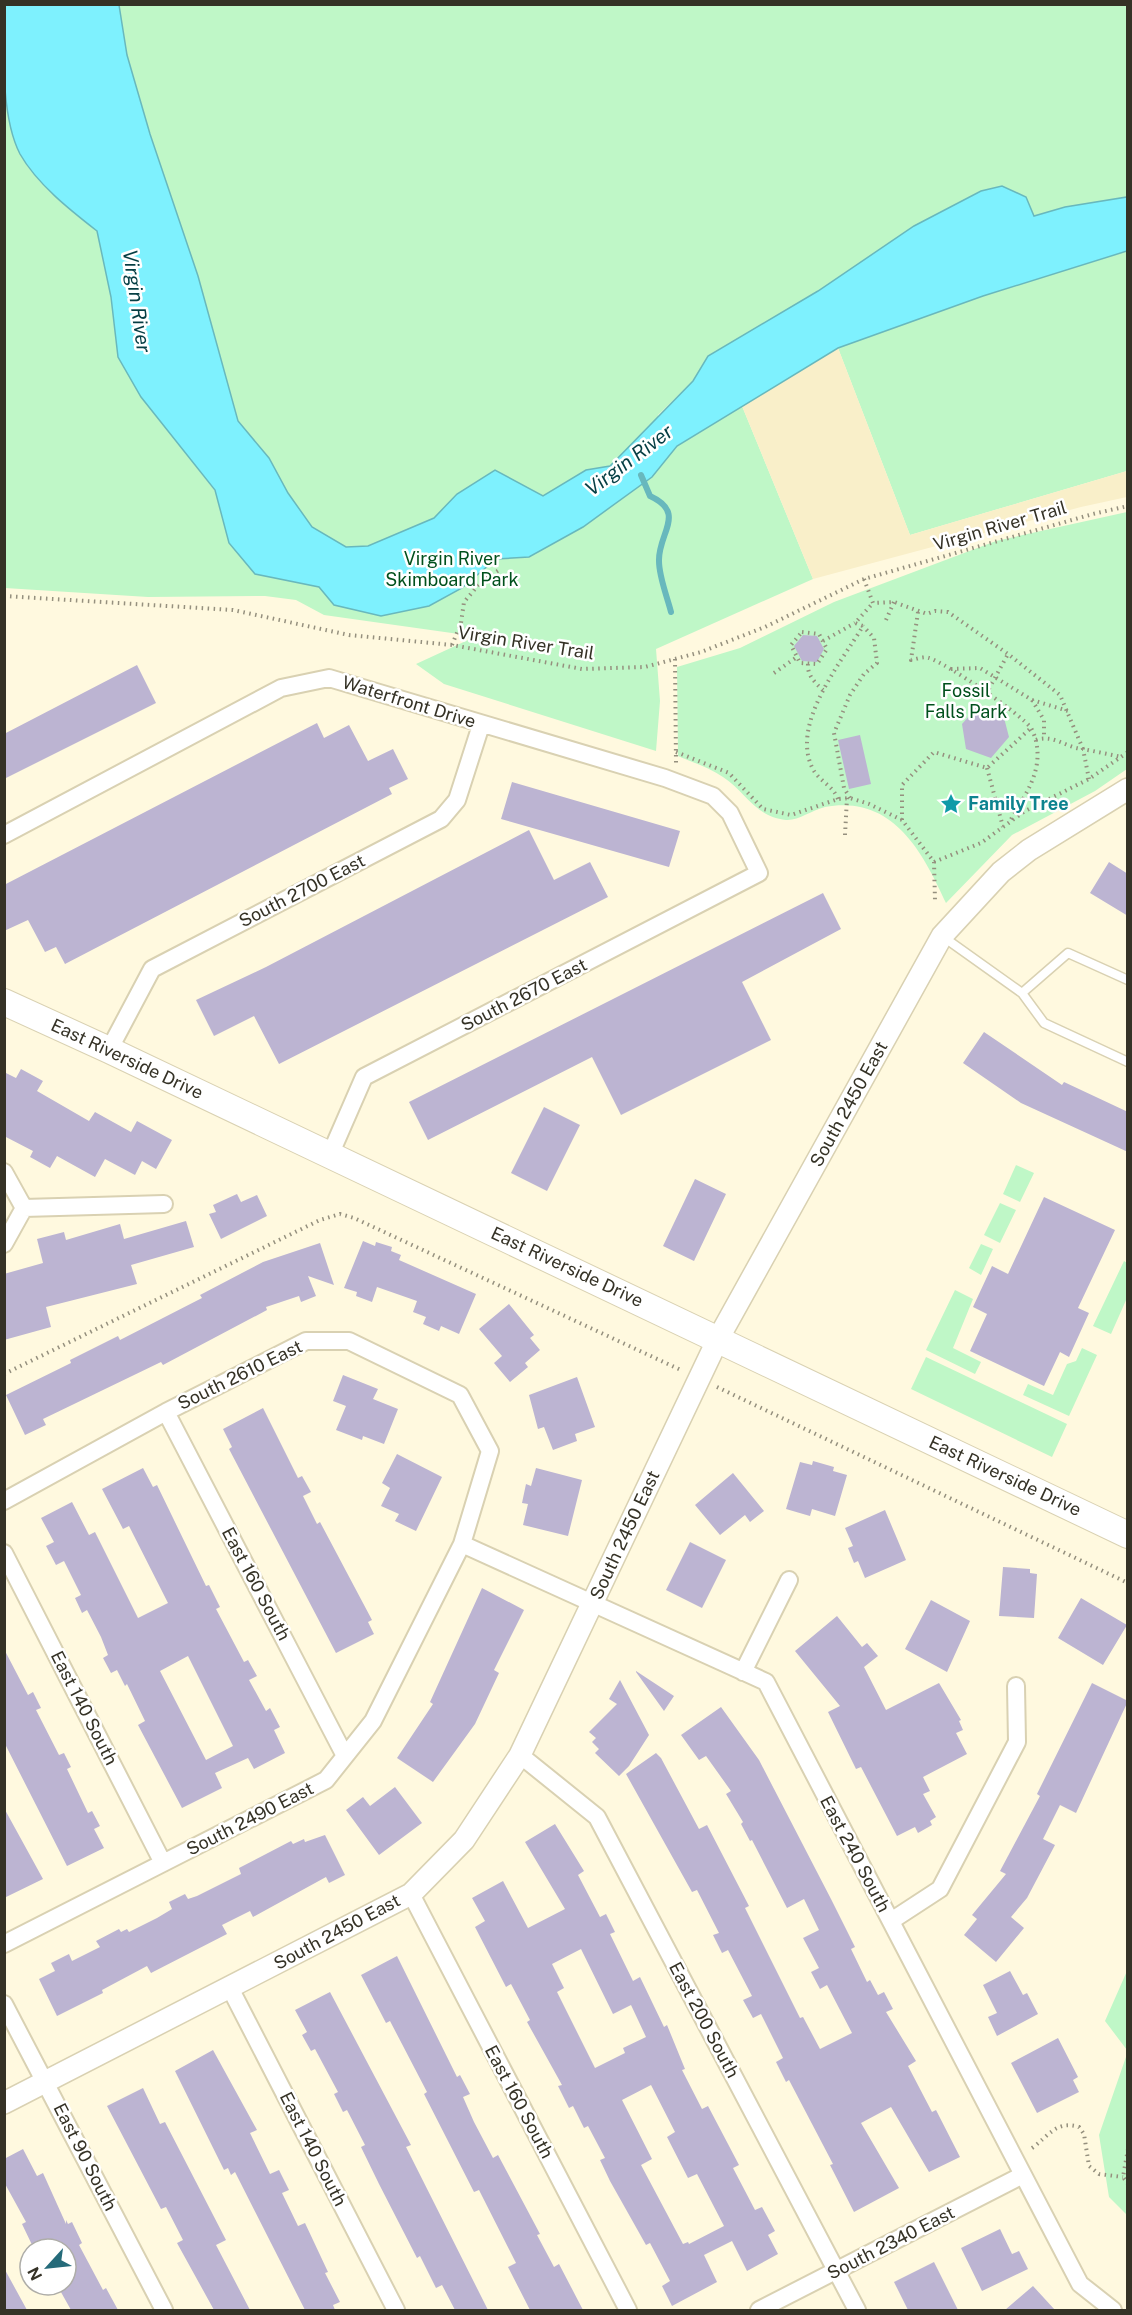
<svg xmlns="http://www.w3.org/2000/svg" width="1132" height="2315" font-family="'Public Sans',sans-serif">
  <rect width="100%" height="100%" fill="#fff9df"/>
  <path fill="#bff7c7" d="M119,5H1127V197L1065,207L1034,216L1026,197L1002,186L981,191L914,226L818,291L708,356L693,381L658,415L652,477L677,446L742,406L813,579L656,649L660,701L656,751L444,684L416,664L468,640L469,633L466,635L324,615L296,600L265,596L148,597L5,588L4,97C9,114 12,135 19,151C31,180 73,213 97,231L111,297L118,357L166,428L215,491L289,495L269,458L238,421L198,276L150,134L127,55Z
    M1127,251V471L910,535L838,348L983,296Z
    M1127,512V769L1095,791L1012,835L946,903C922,851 893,795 825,807C812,810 798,821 786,820C755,817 746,792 723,777C710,768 692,762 678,756L677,667L740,648L834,602L996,541Z
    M1016,1165L1034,1173L1020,1202L1003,1194Z
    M1000,1203L1016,1210L1000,1243L984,1235Z
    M981,1244L993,1249L981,1275L969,1268Z
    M1124,1261L1127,1263V1298L1111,1334L1093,1326Z
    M955,1290L973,1299L953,1348L981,1362L975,1374L926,1350Z
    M1082,1348L1097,1355L1069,1416L1023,1395L1028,1384L1053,1395L1067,1364L1076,1361Z
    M926,1357L1067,1424L1052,1457L911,1389Z
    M1127,1971V2050L1105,2021Z
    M1127,2054V2215L1109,2197L1099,2135Z"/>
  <path fill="#f9efc9" d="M838,348L910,535L1127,471V497L1081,507L813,579L742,406Z"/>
  <path fill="#7ef1fe" stroke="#68b8bd" stroke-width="1.5" d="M4,5H119L127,55L150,134L198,276L238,421L269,458L288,493L312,527L346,547L368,546L434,518L457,494L495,470L543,496L586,470L610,466L693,381L708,356L818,291L914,226L981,191L1002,186L1026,197L1034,216L1065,207L1127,197V251L983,296L838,348L677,446L652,477L583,527L529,557L496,559L462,588L429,606L381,616L334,605L319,587L255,574L229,543L215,490L141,397L118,357L111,297L97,231C70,210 37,184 20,154C0,115 4,48 4,5Z"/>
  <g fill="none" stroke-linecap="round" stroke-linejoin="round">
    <path stroke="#68b8bd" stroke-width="6" d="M641,475L650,496C687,513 658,533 659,561C659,577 667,596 671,612"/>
  </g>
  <path fill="#bcb4d2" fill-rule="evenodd" d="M803,635L817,636L824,649L817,662L802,661L794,646Z
    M137,665L156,703L4,779V734Z
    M978,706L1003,714L1009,737L991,758L966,749L962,724Z
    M317,723L324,738L349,725L368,761L393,749L408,779L389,788L392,794L65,964L56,947L45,952L28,920L4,931V885Z
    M860,735L871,784L849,789L838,740Z
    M512,782L680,831L669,867L501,819Z
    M529,830L554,880L590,862L608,897L279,1064L254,1016L214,1036L196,1000L266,967Z
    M1109,862L1128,874V916L1090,893Z
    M823,893L841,929L742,982L771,1040L621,1115L592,1057L428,1140L409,1102Z
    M984,1032L1062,1085L1064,1082L1128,1112V1152L1021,1103L963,1063Z
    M21,1069L43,1081L37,1091L89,1121L95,1112L131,1132L137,1121L172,1140L156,1169L142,1161L135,1175L105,1159L95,1177L57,1156L50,1168L30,1157L33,1151L4,1136V1072L16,1078Z
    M544,1107L580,1125L547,1191L511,1173Z
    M695,1179L726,1194L694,1261L663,1246Z
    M237,1194L241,1202L257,1195L267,1216L221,1239L209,1214L216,1212L213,1205Z
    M1044,1197L1115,1230L1078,1308L1089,1313L1069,1357L1060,1352L1044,1386L970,1351L987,1314L973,1307L992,1266L1008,1274Z
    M186,1221L194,1247L131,1265L137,1284L46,1307L51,1327L4,1340V1274L43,1263L37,1239L64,1232L66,1240L120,1224L124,1239Z
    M363,1241L375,1246L376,1242L392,1247L391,1251L401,1255L399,1260L476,1294L459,1334L441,1326L439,1331L423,1324L426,1317L413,1312L417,1301L377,1287L372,1302L356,1296L357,1292L344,1288Z
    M320,1243L334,1285L308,1276L316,1296L301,1302L299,1296L266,1307L267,1310L163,1365L161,1362L43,1419L46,1425L25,1435L6,1395L71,1363L70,1360L118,1336L120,1340L202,1298L200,1295L263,1262Z
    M509,1304L534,1335L530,1338L540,1350L525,1363L528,1367L510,1382L494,1363L502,1356L479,1329Z
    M343,1375L378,1389L373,1399L398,1409L384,1444L363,1436L362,1440L336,1430L346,1406L333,1401Z
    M577,1377L595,1427L575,1434L577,1441L553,1450L544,1427L538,1429L529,1395Z
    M263,1408L298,1478L302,1476L311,1492L303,1496L317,1524L320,1522L372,1620L368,1622L374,1634L336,1653L229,1449L232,1447L223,1429Z
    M397,1454L442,1477L416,1531L395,1521L399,1514L381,1506L390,1488L382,1483Z
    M813,1461L834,1467L833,1471L847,1475L835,1516L812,1509L810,1516L786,1509L800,1462L812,1465Z
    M143,1468L153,1487L157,1485L206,1586L209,1585L220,1607L216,1609L244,1662L248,1660L257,1676L249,1680L266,1711L270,1708L280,1727L274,1730L285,1753L254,1769L248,1758L215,1773L222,1788L182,1808L138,1725L145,1721L127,1684L125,1686L117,1670L111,1673L103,1658L108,1655L101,1637L87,1610L82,1613L75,1598L81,1595L64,1561L56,1565L46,1546L54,1542L41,1518L72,1502L89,1535L95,1532L138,1618L168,1603L129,1526L123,1529L102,1489ZM188,1656L233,1746L206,1760L160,1671Z
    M536,1468L582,1480L568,1536L523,1525L528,1504L522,1503L526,1484L531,1486Z
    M733,1473L764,1511L750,1522L745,1515L720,1535L695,1505Z
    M885,1510L906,1560L865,1578L858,1561L854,1563L848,1548L853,1546L845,1528Z
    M690,1542L726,1560L702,1608L666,1590Z
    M1003,1567L1030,1569V1573L1037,1574L1034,1618L999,1616Z
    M482,1588L524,1610L494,1670L499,1673L475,1724L433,1782L397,1758L433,1704L430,1702Z
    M1081,1598L1127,1625L1103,1665L1058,1638Z
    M931,1600L970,1621L947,1672L905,1649Z
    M837,1616L862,1647L867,1643L878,1656L864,1667L886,1710L939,1683L961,1720L959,1721L963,1730L956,1733L967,1754L923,1777L930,1791L923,1794L936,1817L930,1821L932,1825L918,1833L915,1827L897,1836L861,1767L856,1769L828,1712L840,1706L795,1651Z
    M4,1649L28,1695L33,1692L41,1708L36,1710L59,1755L64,1753L71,1767L67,1769L88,1813L92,1811L100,1826L94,1829L104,1848L67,1866L4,1742Z
    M636,1671L674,1696L664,1711L636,1672Z
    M620,1680L649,1735L629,1766L619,1776L595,1753L599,1749L592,1742L596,1738L589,1732L617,1704L609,1699Z
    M1092,1683L1128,1701L1076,1813L1060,1805L1043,1839L1055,1845L1027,1898L1011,1917L1024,1928L996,1962L964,1935L977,1919L972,1915L1006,1874L1000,1871L1040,1796L1037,1794Z
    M721,1707L759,1760L831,1899L855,1947L851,1949L867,1982L870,1980L878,1995L884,1992L893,2009L886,2012L916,2061L908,2066L932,2112L936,2110L960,2157L929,2172L891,2107L861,2123L899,2188L854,2212L830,2165L833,2164L789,2080L786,2082L776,2062L783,2058L761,2014L753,2018L743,2000L752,1996L728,1950L722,1953L713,1935L719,1933L697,1890L692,1892L626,1774L656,1753L661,1758L699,1829L707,1825L749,1906L745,1908L800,2018L803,2017L820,2049L852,2033L827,1985L820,1989L811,1972L819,1968L803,1938L819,1930L804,1899L787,1908L752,1840L750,1841L741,1824L743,1822L726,1794L731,1791L706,1756L699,1760L681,1735Z
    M395,1787L422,1823L379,1855L346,1810L363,1797L370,1806Z
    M4,1808L43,1879L4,1898Z
    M555,1824L584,1871L578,1875L600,1917L606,1914L615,1932L610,1934L633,1981L640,1977L664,2027L667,2025L685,2069L682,2070L702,2109L708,2106L728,2144L739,2165L733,2168L755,2210L762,2207L775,2231L768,2235L778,2254L747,2271L732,2241L704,2255L717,2282L672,2306L662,2286L670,2281L650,2243L646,2245L610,2181L600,2160L605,2158L588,2126L584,2128L573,2106L569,2108L558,2086L562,2085L527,2022L530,2020L511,1984L506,1987L475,1927L485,1921L472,1898L503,1881L528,1928L565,1909L525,1842ZM581,1949L613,2014L631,2005L646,2037L623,2048L625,2053L595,2068L557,1992L564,1988L552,1964ZM651,2085L675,2132L667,2137L688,2178L697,2174L724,2226L689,2244L688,2242L683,2244L641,2165L652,2159L622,2100Z
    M325,1835L345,1875L329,1883L326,1877L253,1917L250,1911L222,1925L227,1934L151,1973L147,1966L102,1990L103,1993L57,2016L39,1979L55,1971L51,1963L69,1954L72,1961L100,1947L96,1941L119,1929L121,1932L127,1929L129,1932L157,1918L172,1909L169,1902L185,1894L188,1899L197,1896L241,1874L239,1868L291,1841L293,1844L304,1839L305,1842Z
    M397,1956L457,2077L460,2075L470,2094L463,2097L474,2122L493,2158L498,2155L540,2234L537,2235L554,2267L559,2264L583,2310H530L508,2267L516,2263L479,2190L474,2192L424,2094L427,2092L390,2021L386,2023L361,1975Z
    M1010,1971L1023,1995L1027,1993L1038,2014L997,2036L988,2017L997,2013L983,1985Z
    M330,1992L411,2145L406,2147L488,2310H455L442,2285L436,2288L420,2256L417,2258L379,2184L361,2147L365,2145L347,2110L343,2112L334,2094L338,2092L315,2049L311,2051L302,2035L307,2032L295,2010Z
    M1058,2038L1078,2077L1073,2080L1079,2092L1037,2113L1011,2063Z
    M213,2050L257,2130L250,2133L270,2174L279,2170L289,2190L282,2193L298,2226L305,2223L328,2272L325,2273L340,2302L333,2305L335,2310H305L235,2172L231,2175L228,2168L224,2170L175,2071Z
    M143,2088L160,2124L165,2122L226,2240L216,2245L250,2310H214L177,2243L183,2240L166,2207L161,2209L107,2106Z
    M23,2149L37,2176L43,2173L66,2224V2220L68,2224L72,2222L82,2243L79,2245L103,2290L106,2288L118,2310H71L57,2285H66V2249H34L22,2224L26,2222L4,2182V2159Z
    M1000,2229L1012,2254L1019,2251L1028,2269L982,2291L961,2248Z
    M934,2262L958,2310H908L894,2282Z
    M4,2268L27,2310H4Z
    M1033,2286L1055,2310H1005Z"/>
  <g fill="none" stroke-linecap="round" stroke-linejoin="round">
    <defs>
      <path id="service" d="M942,936L1022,993L1044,1023L1128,1062
        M1022,993L1068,953L1128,980"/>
      <path id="minor" d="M4,835L281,688L329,678L665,778L713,796L730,813L759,873L364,1077L330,1155
        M109,1050L152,969L441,819L457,800L481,725
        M4,1172L24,1208
        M24,1208L164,1204
        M4,1244L24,1208
        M166,1412L345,1756
        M4,1501L166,1412L306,1341H349L460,1395L490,1451L462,1544L373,1721L326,1780L4,1944
        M462,1544L766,1682L1080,2284L1113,2310
        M4,1553L163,1863
        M743,1672L789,1580
        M520,1755L597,1817L857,2310
        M411,1894L628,2310
        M891,1921L940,1889L1017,1742L1016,1686
        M230,1988L396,2310
        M4,2004L164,2310
        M759,2310L1023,2175"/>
      <path id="tertiary" d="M4,2103L411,1894L464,1840L520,1755L718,1339L942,936L1001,872L1029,850L1128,789"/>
      <path id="primary" d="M4,1002L109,1050L1128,1535"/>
    </defs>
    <use href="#service" stroke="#d9d1b2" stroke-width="11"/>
    <use href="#minor" stroke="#d9d1b2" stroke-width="20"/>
    <use href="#tertiary" stroke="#d9d1b2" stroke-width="24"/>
    <use href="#primary" stroke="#d9d1b2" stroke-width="28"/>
    <path stroke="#95907e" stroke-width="4" stroke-dasharray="1.5 4.5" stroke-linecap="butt" d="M864,579L873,603L894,602L927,614L935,611L948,612L1008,654L1060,695L1083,749L1122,757
      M4,596L233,610L349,635L452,645L582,669L645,667L701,652L765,627L864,579L1093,514L1128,506
      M918,612L911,660C917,659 924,656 929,658C946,663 1021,714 1031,728C1033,731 1035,737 1036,741C1043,772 1025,795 1010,821
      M886,620L894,602
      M802,632L819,634L827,649L817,664L800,663L791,645Z
      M823,641L855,623
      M452,645L461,623L464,602L481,582L499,570
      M675,659L676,763
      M808,664C807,675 815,683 823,690
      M951,669L980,668L1032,700L1068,711
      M774,673L797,657
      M986,694L1008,654
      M1032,700L1044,720V737
      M1036,740C1054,734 1066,748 1083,749L1089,779
      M676,752L729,773L763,809L791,815L838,799L850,798L869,804L902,820L934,862L935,900
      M987,768L1003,827
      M850,798L844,788L834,733L850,695L864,674L877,663L874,638L863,626
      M838,799C833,786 821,782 814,771C788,726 841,663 863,626L855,623L873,603
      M902,820V785L934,752L987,768L1031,728
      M845,835L847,798
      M934,862L981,843L1025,811L1089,779L1128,752
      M4,1374L320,1220L340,1214L354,1218L683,1371
      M717,1387L1128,1583
      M1032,2148C1049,2136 1056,2120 1079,2127L1084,2134L1089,2166L1099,2174L1123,2177
      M1128,2149L1123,2177L1128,2184"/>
    <use href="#service" stroke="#fff" stroke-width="8"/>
    <use href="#minor" stroke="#fff" stroke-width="16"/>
    <use href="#tertiary" stroke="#fff" stroke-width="21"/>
    <use href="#primary" stroke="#fff" stroke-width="26"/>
  </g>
  <defs>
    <symbol id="sight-bare" viewBox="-9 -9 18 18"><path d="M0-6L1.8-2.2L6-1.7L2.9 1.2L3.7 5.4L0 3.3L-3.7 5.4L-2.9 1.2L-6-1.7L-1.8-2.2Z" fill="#0f9aa8" stroke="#fff" stroke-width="2.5" paint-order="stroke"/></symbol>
  </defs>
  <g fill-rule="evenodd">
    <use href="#sight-bare" x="936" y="789" width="30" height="30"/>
  </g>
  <g text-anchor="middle" stroke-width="5" stroke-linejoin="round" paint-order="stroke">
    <g font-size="18" fill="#353226" stroke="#fff">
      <text transform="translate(1000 526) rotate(-16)" y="6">Virgin River Trail</text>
      <text transform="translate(526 643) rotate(9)" y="6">Virgin River Trail</text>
      <text transform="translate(409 702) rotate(17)" y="6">Waterfront Drive</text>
      <text transform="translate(302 891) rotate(-27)" y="6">South 2700 East</text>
      <text transform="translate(524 995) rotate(-27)" y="6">South 2670 East</text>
      <text transform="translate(127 1059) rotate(25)" y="6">East Riverside Drive</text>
      <text transform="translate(849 1104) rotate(-61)" y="6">South 2450 East</text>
      <text transform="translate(567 1267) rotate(25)" y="6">East Riverside Drive</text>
      <text transform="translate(240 1375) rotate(-26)" y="6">South 2610 East</text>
      <text transform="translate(1005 1476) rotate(25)" y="6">East Riverside Drive</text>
      <text transform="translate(625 1535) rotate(-65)" y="6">South 2450 East</text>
      <text transform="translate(256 1584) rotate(62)" y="6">East 160 South</text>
      <text transform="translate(84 1708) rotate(63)" y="6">East 140 South</text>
      <text transform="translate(250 1819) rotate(-27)" y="6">South 2490 East</text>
      <text transform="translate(855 1854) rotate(62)" y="6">East 240 South</text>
      <text transform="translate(337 1932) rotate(-28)" y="6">South 2450 East</text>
      <text transform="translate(704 2020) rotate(62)" y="6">East 200 South</text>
      <text transform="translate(519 2102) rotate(62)" y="6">East 160 South</text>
      <text transform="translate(313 2149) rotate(63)" y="6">East 140 South</text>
      <text transform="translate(85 2157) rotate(63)" y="6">East 90 South</text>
      <text transform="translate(891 2243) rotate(-27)" y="6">South 2340 East</text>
    </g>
    <g font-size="18" fill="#00501c" stroke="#fff">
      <text x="452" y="565">Virgin River<tspan x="452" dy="21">Skimboard Park</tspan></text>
      <text x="966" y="697">Fossil<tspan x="966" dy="21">Falls Park</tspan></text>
    </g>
    <g font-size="18" font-weight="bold" fill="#0d838f" stroke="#fff" text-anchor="start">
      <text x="968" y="810">Family Tree</text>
    </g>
    <g font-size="20" font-style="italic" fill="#053e44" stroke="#fff">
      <text transform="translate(137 301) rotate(82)" y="7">Virgin River</text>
      <text transform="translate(629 460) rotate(-37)" y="7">Virgin River</text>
    </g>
  </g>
  <rect width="1132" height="2315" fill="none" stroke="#353226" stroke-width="12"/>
  <g transform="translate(48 2267) rotate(243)"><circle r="28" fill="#ffffff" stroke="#aeada8" stroke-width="1.5"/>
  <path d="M0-4.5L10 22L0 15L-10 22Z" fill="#256b7a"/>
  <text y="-9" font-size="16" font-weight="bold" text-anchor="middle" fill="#353226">N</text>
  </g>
</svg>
